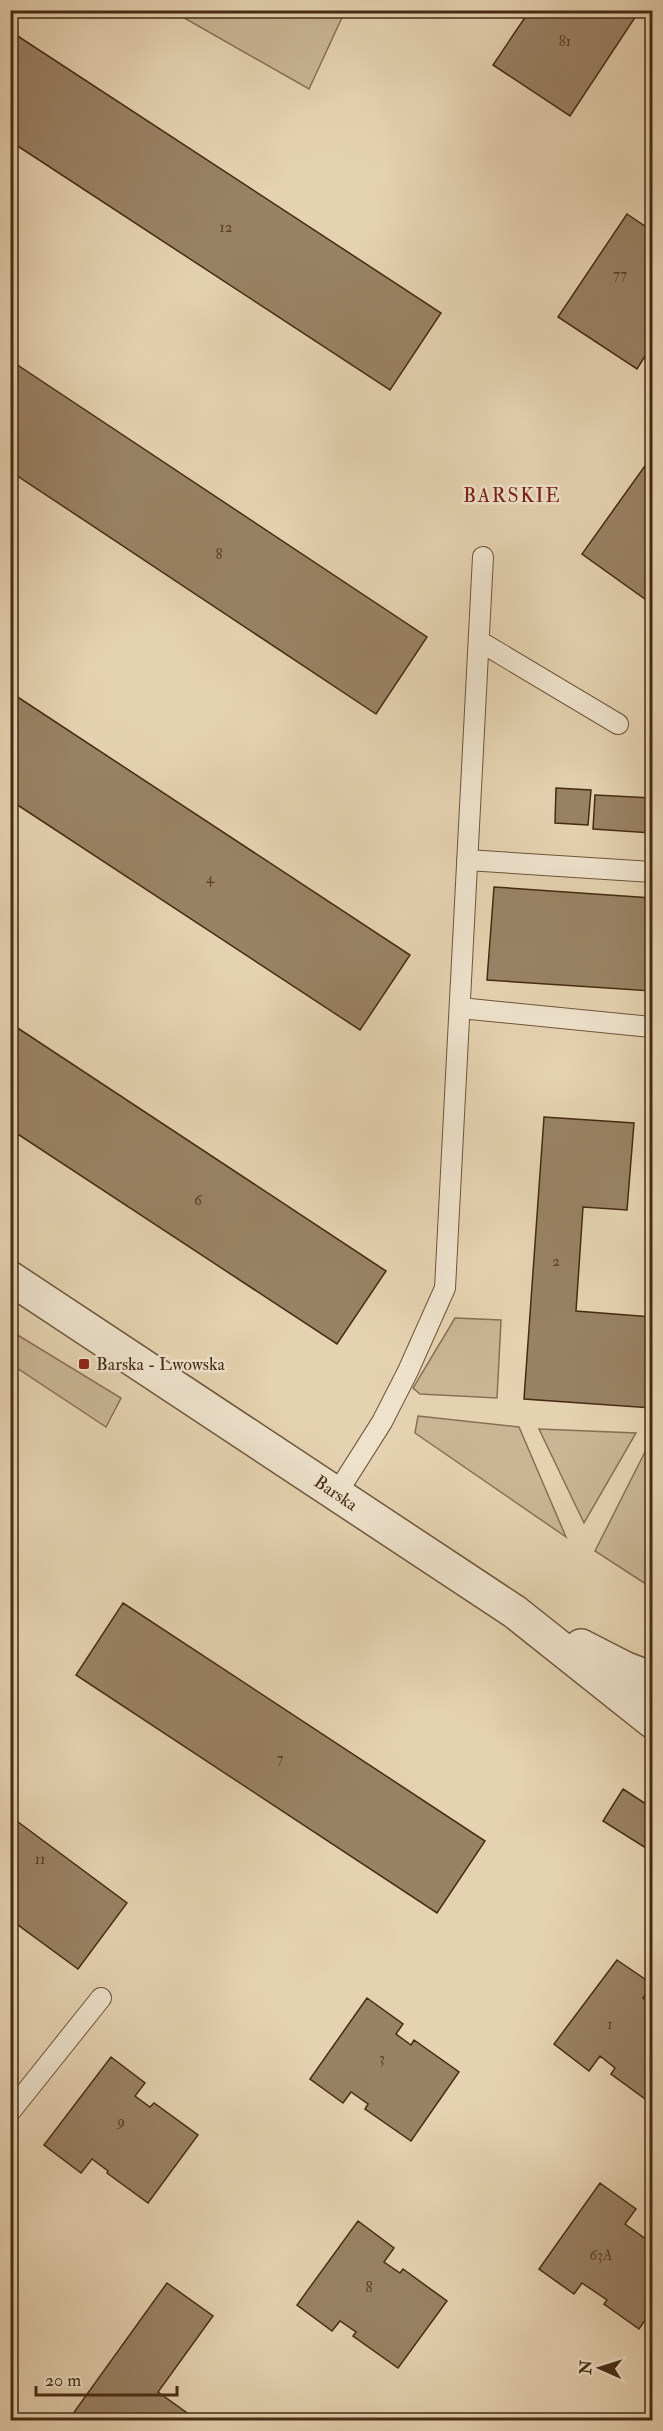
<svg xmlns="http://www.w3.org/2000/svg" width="663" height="2431" font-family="'IM FELL Double Pica',serif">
  <rect width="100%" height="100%" fill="#e5d2b0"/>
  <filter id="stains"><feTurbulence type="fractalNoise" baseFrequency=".00333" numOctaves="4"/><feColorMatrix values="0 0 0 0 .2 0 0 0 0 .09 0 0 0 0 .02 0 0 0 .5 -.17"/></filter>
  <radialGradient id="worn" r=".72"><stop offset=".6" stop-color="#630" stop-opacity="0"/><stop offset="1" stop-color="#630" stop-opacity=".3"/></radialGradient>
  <path fill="#cab695" stroke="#887054" stroke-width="1.5" d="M172,11H345L309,89Z
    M455,1318L501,1320L497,1398L420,1394L413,1388Z
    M11,1331L121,1398L106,1427L11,1364Z
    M418,1416L519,1427L566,1537L415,1433Z
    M539,1429L636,1433L584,1523Z
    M652,1438V1588L595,1551Z"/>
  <path fill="#998265" stroke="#462b13" stroke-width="1.5" d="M530,10H628L636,16L570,116L493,65Z
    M10,31L441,313L390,390L10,141Z
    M627,214L652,231V345L637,369L558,317Z
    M10,360L427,637L376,714L10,471Z
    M652,456V604L582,554Z
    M10,692L410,955L360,1030L10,800Z
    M556,788L591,790L588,825L555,823Z
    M595,795L652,798V833L593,829Z
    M494,887L652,898V991L487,980Z
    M10,1023L386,1271L337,1344L10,1129Z
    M544,1117L634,1123L627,1210L583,1207L576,1311L652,1317V1408L524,1399Z
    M123,1603L485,1841L437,1913L76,1675Z
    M623,1789L652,1808V1845L649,1850L603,1821Z
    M10,1816L127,1903L78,1969L10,1919Z
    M617,1960L652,1984L643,1998L652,2005V2104L611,2074L615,2068L600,2056L589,2071L554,2044Z
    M367,1998L403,2024L396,2034L411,2045L414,2040L459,2072L411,2141L365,2109L368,2104L351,2092L343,2103L310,2079Z
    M111,2057L145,2083L135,2096L150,2107L154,2103L198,2135L148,2203L107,2173L108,2171L92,2159L81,2173L44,2145Z
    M600,2183L636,2209L625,2224L646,2239L648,2237L652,2240V2310L639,2329L604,2304L607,2300L582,2283L574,2294L539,2269Z
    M358,2221L394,2248L384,2262L400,2273L403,2269L447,2301L398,2368L353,2336L356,2332L340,2321L332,2331L297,2305Z
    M167,2283L213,2316L158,2392L197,2420H79L72,2415Z"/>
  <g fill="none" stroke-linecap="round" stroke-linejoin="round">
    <defs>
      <path id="service" d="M479,641L618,724
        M467,860L652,872
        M460,1008L651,1027
        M337,1493L382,1422L408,1371L445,1288L483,557
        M10,2112L101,1998"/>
      <path id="tertiary" d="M10,1278L515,1612L652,1721
        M581,1646L624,1668L652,1679"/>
    </defs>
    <use href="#service" stroke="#6e553a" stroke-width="22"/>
    <use href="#tertiary" stroke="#6e553a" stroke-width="36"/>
    <use href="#service" stroke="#eee2cc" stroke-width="20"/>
    <use href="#tertiary" stroke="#eee2cc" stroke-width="33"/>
  </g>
  <rect fill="#8f2418" stroke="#eee2cc" stroke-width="2" x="78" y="1358" width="12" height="12" rx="3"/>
  <g text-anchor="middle" stroke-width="5" stroke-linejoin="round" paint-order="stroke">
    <g font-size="15" fill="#5b4128">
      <text x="565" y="46">81</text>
      <text x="226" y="232">12</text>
      <text x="620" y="279">77</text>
      <text x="219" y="559">8</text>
      <text x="210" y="883">4</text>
      <text x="198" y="1205">6</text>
      <text x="556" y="1266">2</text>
      <text x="280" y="1763">7</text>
      <text x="40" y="1864">11</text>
      <text x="610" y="2029">1</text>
      <text x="382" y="2063">3</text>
      <text x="121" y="2126">9</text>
      <text x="601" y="2260">63A</text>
      <text x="369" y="2292">8</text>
    </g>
    <g font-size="18" fill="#462b13" stroke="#eee2cc" text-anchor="start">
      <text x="96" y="1370">Barska - Lwowska</text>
    </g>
    <g font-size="18" fill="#462b13" stroke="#eee2cc">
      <text transform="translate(336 1493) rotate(34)" y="6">Barska</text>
    </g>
    <g font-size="20" letter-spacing="1.5" fill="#7a1f14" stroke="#eee2cc">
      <text x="512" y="502">BARSKIE</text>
    </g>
  </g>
  <rect width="663" height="2431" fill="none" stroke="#e5d2b0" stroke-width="36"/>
  <rect x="12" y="12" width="639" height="2407" fill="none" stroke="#462b13" stroke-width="3"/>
  <rect x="18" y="18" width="627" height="2395" fill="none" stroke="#462b13" stroke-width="1.5"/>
  <g transform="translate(600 2368) rotate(273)" stroke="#eee2cc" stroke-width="4.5" paint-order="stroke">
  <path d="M0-4.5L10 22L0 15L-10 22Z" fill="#462b13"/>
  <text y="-9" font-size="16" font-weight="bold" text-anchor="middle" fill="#462b13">N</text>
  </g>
  <path d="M36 2386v9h141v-9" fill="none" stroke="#462b13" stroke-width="3"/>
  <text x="45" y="2386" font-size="18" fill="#462b13" stroke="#eee2cc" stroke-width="4.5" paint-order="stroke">20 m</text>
  <rect width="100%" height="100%" filter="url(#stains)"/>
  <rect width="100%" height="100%" fill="url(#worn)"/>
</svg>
